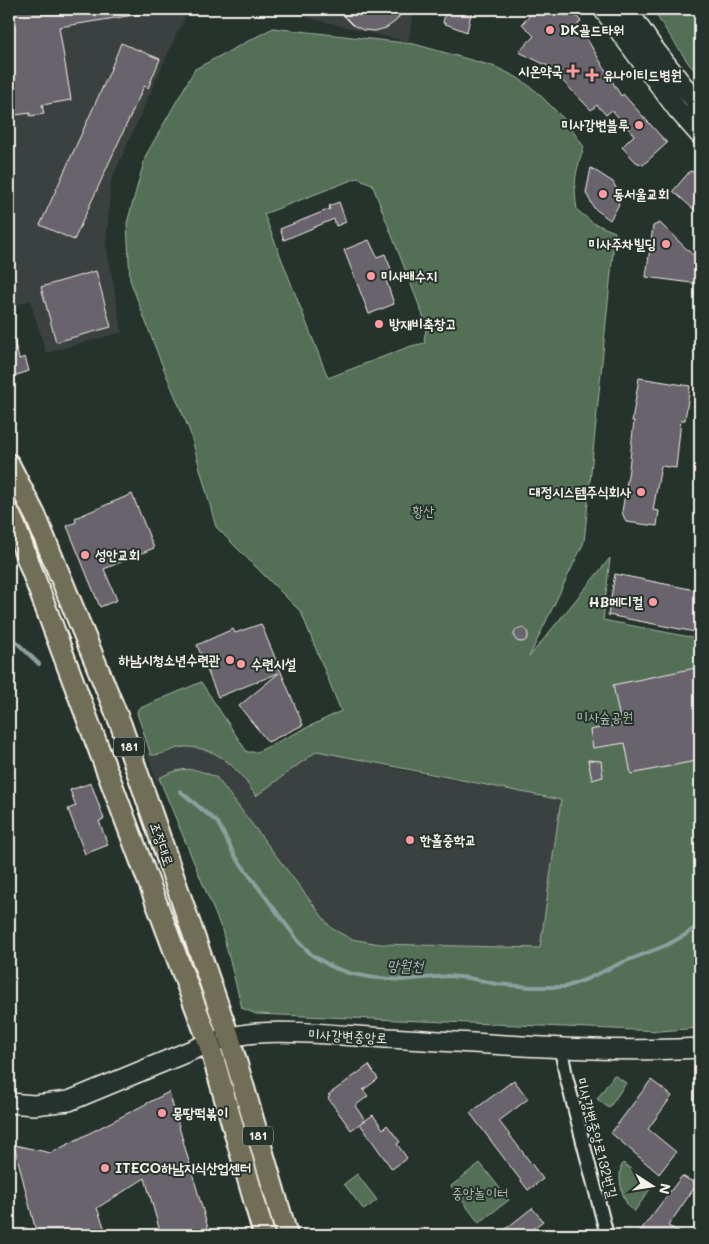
<svg xmlns="http://www.w3.org/2000/svg" width="709" height="1244" font-family="Mali,'Poor Story',sans-serif">
  <rect width="100%" height="100%" fill="#26332d"/>
  <filter id="ink" filterUnits="userSpaceOnUse"><feTurbulence type="fractalNoise" baseFrequency=".02" numOctaves="2"/><feDisplacementMap in="SourceGraphic" scale="10" xChannelSelector="R" yChannelSelector="G"/><feConvolveMatrix kernelMatrix="1 2 1 2 8 2 1 2 1" color-interpolation-filters="sRGB"/></filter>
  <g filter="url(#ink)">
    <path fill="#3a4140" d="M9,9H190L177,33L111,181L106,244L122,332L46,353L30,300L9,308Z
      M280,9H414L408,42L313,19L286,12Z
      M184,746L207,750L227,759L241,774L256,795L317,751L403,770L561,800L540,949L380,944L351,939L331,928L217,778L167,774L159,777L157,784L146,751L151,755L160,756Z"/>
    <path fill="#527057" stroke="#a3b0a0" fill-rule="evenodd" d="M652,9H692L700,19V77L689,64Z
      M273,28L414,44L496,67L518,78L536,91L565,120L584,147C575,173 573,183 577,210L593,223L615,232L584,542L529,657L610,558L603,620L700,639V1028L660,1031L256,1014L242,1008L222,930L159,778C182,766 195,767 217,778L331,928L351,939L380,944L540,948L561,800L317,751L256,796C238,769 220,747 185,747C174,747 164,756 151,755L137,713L138,709L201,682L247,752H257L341,711L301,612L216,527L190,432L159,357L130,280L127,223L146,155L195,69ZM357,178L372,184L427,326L424,339L425,343L411,346L328,378L264,214Z
      M614,1075L626,1083L609,1108L597,1099Z
      M480,1163L509,1200L479,1223L451,1186Z
      M623,1163L653,1185L634,1212C632,1209 628,1206 626,1202C621,1193 617,1172 623,1163Z
      M357,1174L377,1200L364,1210L344,1184Z"/>
    <g fill="none" stroke-linecap="round" stroke-linejoin="round">
      <path stroke="#8c9f9e" stroke-width="4" d="M9,635L39,664
        M180,791L218,823L235,856L299,942L312,955L332,967L349,973L369,977L401,980L448,976L469,978L496,984L530,987H565L587,979L621,963L667,945L685,935L700,924"/>
    </g>
    <path fill="#68636d" stroke="#f4f1e8" d="M9,9H140V14L59,27L71,100L42,105L44,114L30,116V113L9,116Z
      M340,9H404L396,21L386,28L375,31L363,30L353,25L345,17Z
      M446,9H472L467,32L443,23Z
      M536,9H570L581,21L578,24L621,96L623,94L667,143L643,165L636,162L622,147L634,135L612,110L606,115L597,105L591,110L548,66L519,52L534,36L522,24Z
      M121,43L160,59L148,88L144,86L74,240L40,225L110,71Z
      M591,168L613,182L620,196L618,206L610,220L594,208L586,193Z
      M690,171L700,174V215L673,191Z
      M339,202L346,222L336,226L334,219L284,240L280,229L330,209L329,206Z
      M660,223L700,262V284L646,277L653,226Z
      M369,240L377,257L385,254L393,274L385,277L394,304L369,314L344,250Z
      M96,271L111,327L56,342L41,287Z
      M9,332H12L19,359L25,357L29,371L11,377L9,368Z
      M639,378L690,386L685,420H681L676,468L661,466L653,510L659,511L657,526L626,522L622,512L629,469L634,421H632Z
      M132,494L154,548L104,569L117,600L100,607L67,526L76,522L75,518Z
      M615,574L700,591V633L608,615Z
      M261,624L303,725L268,742L239,706L279,673L218,697L197,645L233,629L235,633Z
      M514 635a7 7 0 1 1 14 0a7 7 0 1 1-14 0Z
      M700,667V760L631,774L625,743L593,748L590,730L621,724L613,685Z
      M588,760L601,761L603,777L592,780Z
      M91,783L104,819L99,821L108,845L85,854L68,809L76,806L70,790Z
      M369,1065L378,1079L363,1090L368,1096L355,1106L365,1120L351,1130L328,1098L330,1096L328,1095Z
      M514,1080L528,1099L499,1121L543,1179L528,1190L470,1113Z
      M651,1080L672,1096L648,1129L676,1152L659,1174L611,1133Z
      M169,1092L210,1235H161L145,1178L97,1208L107,1235H37L14,1145L51,1153Z
      M373,1115L383,1129L387,1125L400,1142L397,1144L407,1158L392,1169L360,1124Z
      M682,1176L697,1184L668,1226L686,1235H637Z
      M532,1208L543,1221L525,1235H498Z"/>
    <g fill="none" stroke-linecap="round" stroke-linejoin="round">
      <defs>
        <path id="street" d="M561,1049L566,1076L607,1235"/>
        <path id="secondary" d="M603,9L677,109L700,135
          M627,9L652,46L700,107
          M9,1103L34,1105L69,1101L209,1043C225,1038 241,1034 257,1033C298,1030 345,1036 386,1038C491,1043 596,1054 700,1048"/>
        <path id="primary" d="M9,464L36,517L121,725L229,1037L287,1235
          M9,513L15,526L209,1043L264,1235"/>
      </defs>
      <use href="#street" stroke="#f4f1e8" stroke-width="16"/>
      <use href="#secondary" stroke="#f4f1e8" stroke-width="22"/>
      <use href="#primary" stroke="#f4f1e8" stroke-width="24"/>
      <use href="#street" stroke="#26332d" stroke-width="12"/>
      <use href="#secondary" stroke="#26332d" stroke-width="19"/>
      <use href="#primary" stroke="#716e59" stroke-width="20"/>
    </g>
  </g>
  <g fill="#ff9aa2" stroke="#26332d" stroke-width="2">
    <circle cx="550" cy="30" r="5"/>
    <path d="M570.5 63.5h5v5h5v5h-5v5h-5v-5h-5v-5h5z"/>
    <path d="M589.5 67.5h5v5h5v5h-5v5h-5v-5h-5v-5h5z"/>
    <circle cx="639" cy="125" r="5"/>
    <circle cx="603" cy="194" r="5"/>
    <circle cx="666" cy="244" r="5"/>
    <circle cx="371" cy="276" r="5"/>
    <circle cx="379" cy="324" r="5"/>
    <circle cx="641" cy="492" r="5"/>
    <circle cx="85" cy="555" r="5"/>
    <circle cx="653" cy="602" r="5"/>
    <circle cx="230" cy="660" r="5"/>
    <circle cx="241" cy="664" r="5"/>
    <circle cx="410" cy="840" r="5"/>
    <circle cx="162" cy="1113" r="5"/>
    <circle cx="105" cy="1168" r="5"/>
  </g>
  <g text-anchor="middle" stroke-width="4" stroke-linejoin="round" paint-order="stroke">
    <g fill="#26332d" stroke="#b6b8b0" stroke-width="1">
      <rect x="114" y="737.5" width="30" height="19" rx="4"/>
      <rect x="243" y="1126.5" width="30" height="19" rx="4"/>
    </g>
    <g font-size="12" font-weight="bold" fill="#f4f1e8">
      <text x="129" y="751">181</text>
      <text x="258" y="1140">181</text>
    </g>
    <g font-size="14" font-weight="bold" fill="#f4f1e8" stroke="#26332d" text-anchor="start">
      <text x="560" y="35">DK골드타워</text>
      <text x="563" y="76" text-anchor="end">시온약국</text>
      <text x="603" y="80">유나이티드병원</text>
      <text x="629" y="130" text-anchor="end">미사강변블루</text>
      <text x="613" y="199">동서울교회</text>
      <text x="656" y="249" text-anchor="end">미사주차빌딩</text>
      <text x="381" y="281">미사배수지</text>
      <text x="389" y="329">방재비축창고</text>
      <text x="631" y="497" text-anchor="end">대정시스템주식회사</text>
      <text x="95" y="560">성안교회</text>
      <text x="643" y="607" text-anchor="end">HB메디컬</text>
      <text x="220" y="665" text-anchor="end">하남시청소년수련관</text>
      <text x="251" y="669">수련시설</text>
      <text x="420" y="845">한홀중학교</text>
      <text x="172" y="1118">몽땅떡볶이</text>
      <text x="115" y="1173">ITECO하남지식산업센터</text>
    </g>
    <g font-size="14" fill="#b3bdae" stroke="#26332d">
      <text x="423" y="516">황산</text>
      <text x="605" y="722">미사숲공원</text>
      <text x="480" y="1198">중앙놀이터</text>
    </g>
    <g font-size="14" fill="#f4f1e8" stroke="#26332d">
      <text transform="translate(162 844) rotate(71)" y="5">조정대로</text>
      <text transform="translate(348 1036) rotate(3)" y="5">미사강변중앙로</text>
      <text transform="translate(597 1138) rotate(75)" y="5">미사강변중앙로132번길</text>
    </g>
    <g font-size="15" font-style="italic" fill="#aebab6" stroke="#26332d">
      <text transform="translate(405 966) rotate(1)" y="5">망월천</text>
    </g>
  </g>
  <rect width="709" height="1244" fill="none" stroke="#26332d" stroke-width="30"/>
  <rect x="15" y="15" width="679" height="1214" fill="none" stroke="#f4f1e8" stroke-width="2" filter="url(#ink)"/>
  <g transform="translate(652 1186) rotate(102)" stroke="#26332d" stroke-width="4" paint-order="stroke">
  <path d="M0-4L9 19L0 12L-9 19Z" fill="#f4f1e8"/>
  <text y="-8" font-size="14" font-weight="bold" text-anchor="middle" fill="#f4f1e8">N</text>
  </g>
</svg>
